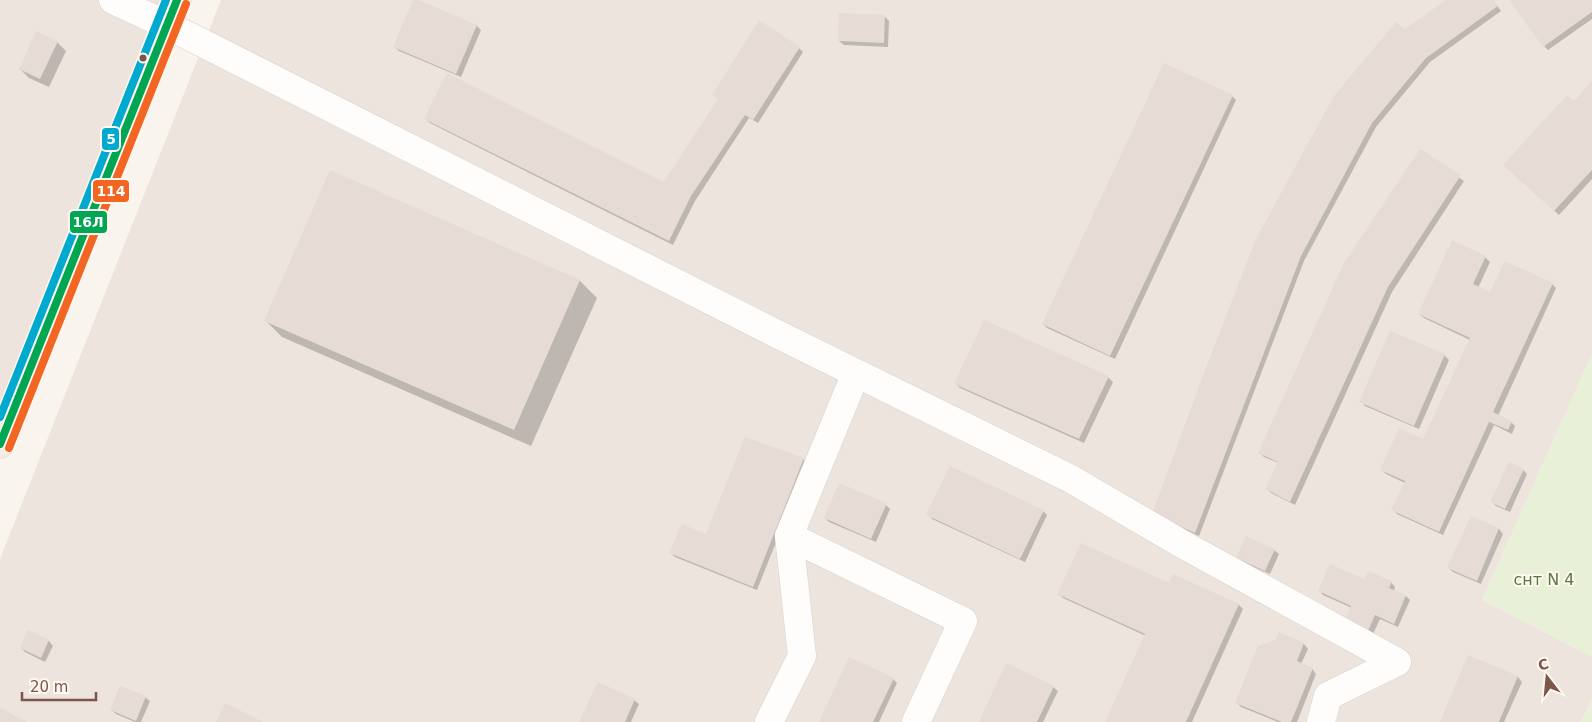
<svg xmlns="http://www.w3.org/2000/svg" width="1592" height="722" font-family="'DejaVu Sans',sans-serif">
  <rect width="100%" height="100%" fill="#f9f4ee"/>
  <path fill="#ede4de" d="M0,0H169L0,419Z
    M221,0H1592V354L1482,600L1592,657V698L1581,722H0V559Z"/>
  <path fill="#e8f0d8" d="M1592,354V657L1482,600Z
    M1592,698V722H1581Z"/>
  <path fill="#0003" d="M414,0L477,26L481,30L461,77L399,51L394,46Z
    M1448,0H1493L1501,11L1430,62L1376,127L1304,261L1199,536L1158,518L1405,31Z
    M1592,0V19L1548,50L1544,46Z
    M884,16L889,21L888,47L844,45L839,41Z
    M57,42L66,51L49,87L29,78L20,69Z
    M799,48L803,52L758,123L749,118L695,201L673,245L430,123L426,119L664,184L719,100Z
    M1592,83V179L1559,215L1509,169Z
    M1232,96L1236,100L1115,359L1047,328L1043,324Z
    M1421,150L1464,181L1392,292L1295,505L1271,493L1267,489L1279,463L1264,457L1259,452Z
    M331,172L580,281L597,298L531,446L282,337L265,320Z
    M1485,257L1490,262L1478,288L1491,293L1552,284L1556,288L1498,416L1511,422L1515,426L1512,434L1494,425L1443,535L1397,514L1393,509L1405,483L1386,474L1382,470L1424,441L1470,340L1424,318L1419,314Z
    M984,322L1108,377L1113,382L1084,443L960,388L955,383Z
    M1391,332L1444,355L1449,360L1419,429L1365,406L1361,401Z
    M803,459L807,464L757,590L675,557L671,553L707,535Z
    M1523,470L1527,474L1510,512L1496,506L1492,502Z
    M886,505L890,509L876,542L829,522L825,518Z
    M1043,511L1047,515L1025,562L932,519L928,514Z
    M1471,518L1499,529L1503,534L1481,584L1453,572L1448,567Z
    M1274,550L1279,554L1270,574L1242,562L1238,558Z
    M1174,576L1239,605L1243,609L1192,722H1107L1146,636L1063,598L1059,594L1170,584Z
    M1365,581L1391,582L1395,587L1394,591L1406,596L1410,600L1398,627L1380,619L1373,634L1350,624L1352,608L1323,595L1319,590Z
    M29,632L49,641L53,646L45,662L25,652L21,648Z
    M1279,634L1304,644L1308,649L1301,664L1312,669L1316,674L1297,722H1278L1241,707L1237,703Z
    M1469,657L1518,677L1522,682L1504,722H1441Z
    M893,679L897,683L879,722H820Z
    M1053,687L1058,691L1043,722H980Z
    M145,697L150,701L141,722H135L116,714L111,710Z
    M634,700L639,704L631,722H581Z"/>
  <path fill="#e6dbd5" d="M413,0H418L477,25L456,74L393,47Z
    M1446,0H1493L1498,6L1426,58L1372,123L1301,256L1195,533L1152,514L1207,365L1256,239L1334,96L1396,22L1405,29Z
    M1509,0H1592V12L1543,47Z
    M839,13L885,15L884,43L838,41Z
    M759,20L800,47L753,120L745,115L691,196L669,241L424,119L447,73L664,182L718,99L712,95Z
    M36,31L58,41L40,79L19,69Z
    M1164,63L1233,95L1110,356L1042,324Z
    M1592,81V170L1554,211L1503,165L1567,95L1574,101Z
    M1420,149L1461,175L1388,287L1290,502L1265,489L1278,462L1258,453L1344,263Z
    M330,170L580,280L514,430L264,321Z
    M1452,240L1486,256L1473,284L1490,292L1505,261L1553,283L1493,412L1512,421L1508,430L1489,422L1439,532L1391,510L1405,481L1380,470L1399,428L1423,439L1470,338L1418,314Z
    M984,320L1109,376L1079,439L954,384Z
    M1390,331L1445,354L1414,426L1359,402Z
    M745,437L804,458L753,587L669,553L682,524L706,534Z
    M1509,462L1524,469L1505,509L1490,502Z
    M950,466L1044,510L1020,559L926,515Z
    M839,483L887,503L871,539L824,518Z
    M1471,516L1499,528L1477,581L1447,568Z
    M1246,536L1275,549L1265,571L1236,558Z
    M1081,543L1169,583L1173,574L1239,604L1186,722H1105L1145,634L1057,594Z
    M1330,564L1364,579L1368,571L1392,581L1389,588L1406,595L1394,624L1375,615L1368,631L1345,620L1351,606L1318,591Z
    M28,630L49,640L41,658L20,648Z
    M1279,632L1304,643L1297,661L1313,668L1291,722H1282L1235,703L1258,646L1275,640Z
    M1468,655L1518,676L1499,722H1440Z
    M849,657L894,678L873,722H819Z
    M1006,663L1054,686L1037,722H979Z
    M598,682L635,699L625,722H579Z
    M120,686L146,696L136,721L110,710Z
    M225,703L263,722H216Z
    M0,708L27,722H0Z"/>
  <g fill="none" stroke-linecap="round" stroke-linejoin="round">
    <defs>
      <path id="minor" d="M113,0L167,25L775,333L1071,479L1182,544L1397,662
        M789,536L963,621L916,722
        M769,722L802,656L789,536L856,373
        M1321,722L1328,696L1397,662"/>
      <path id="major" d="M0,444L177,0"/>
    </defs>
    <use href="#minor" stroke="#d9d1cc" stroke-width="29"/>
    <use href="#major" stroke="#dacfca" stroke-width="29"/>
    <use href="#minor" stroke="#fefdfc" stroke-width="28"/>
    <use href="#major" stroke="#f4ede6" stroke-width="28"/>
    <defs>
      <path id="bus-1" d="M0,444L177,0"/>
      <path id="bus-2" d="M9,448L186,4"/>
      <path id="bus-3" d="M0,417L166,0"/>
    </defs>
    <use href="#bus-1" stroke="#fff8f1" stroke-width="11"/>
    <use href="#bus-2" stroke="#fff8f1" stroke-width="11"/>
    <use href="#bus-3" stroke="#fff8f1" stroke-width="11"/>
    <use href="#bus-1" stroke="#00a651" stroke-width="8"/>
    <use href="#bus-2" stroke="#f26522" stroke-width="8"/>
    <use href="#bus-3" stroke="#00a9ce" stroke-width="8"/>
  </g>
  <circle fill="#7b564a" stroke="#fff8f1" stroke-width="2" cx="143" cy="58" r="4.5"/>
  <g text-anchor="middle" stroke-width="4" stroke-linejoin="round" paint-order="stroke">
    <g font-size="16" fill="#587b3e" stroke="#fff8f1">
      <text x="1544" y="585">снт N 4</text>
    </g>
  </g>
  <g stroke="#fff8f1" stroke-width="2">
    <rect x="101" y="127" width="19" height="24" rx="5" fill="#00a9ce"/>
    <rect x="92" y="179" width="38" height="24" rx="5" fill="#f26522"/>
    <rect x="69" y="210" width="39" height="24" rx="5" fill="#00a651"/>
  </g>
  <g font-size="14" text-anchor="middle" font-weight="bold" fill="#fff">
    <text x="111" y="144">5</text>
    <text x="111" y="196">114</text>
    <text x="88" y="227">16Л</text>
  </g>
  <g transform="translate(1547 677) rotate(344)" stroke="#fff8f1" stroke-width="4" paint-order="stroke">
  <path d="M0-4L9 19L0 12L-9 19Z" fill="#7b564a"/>
  <text y="-8" font-size="14" font-weight="bold" text-anchor="middle" fill="#7b564a">С</text>
  </g>
  <path d="M22 692v8h74v-8" fill="none" stroke="#7b564a" stroke-width="2.5"/>
  <text x="30" y="692" font-size="15" fill="#7b564a" stroke="#fff8f1" stroke-width="4" paint-order="stroke">20 m</text>
</svg>
